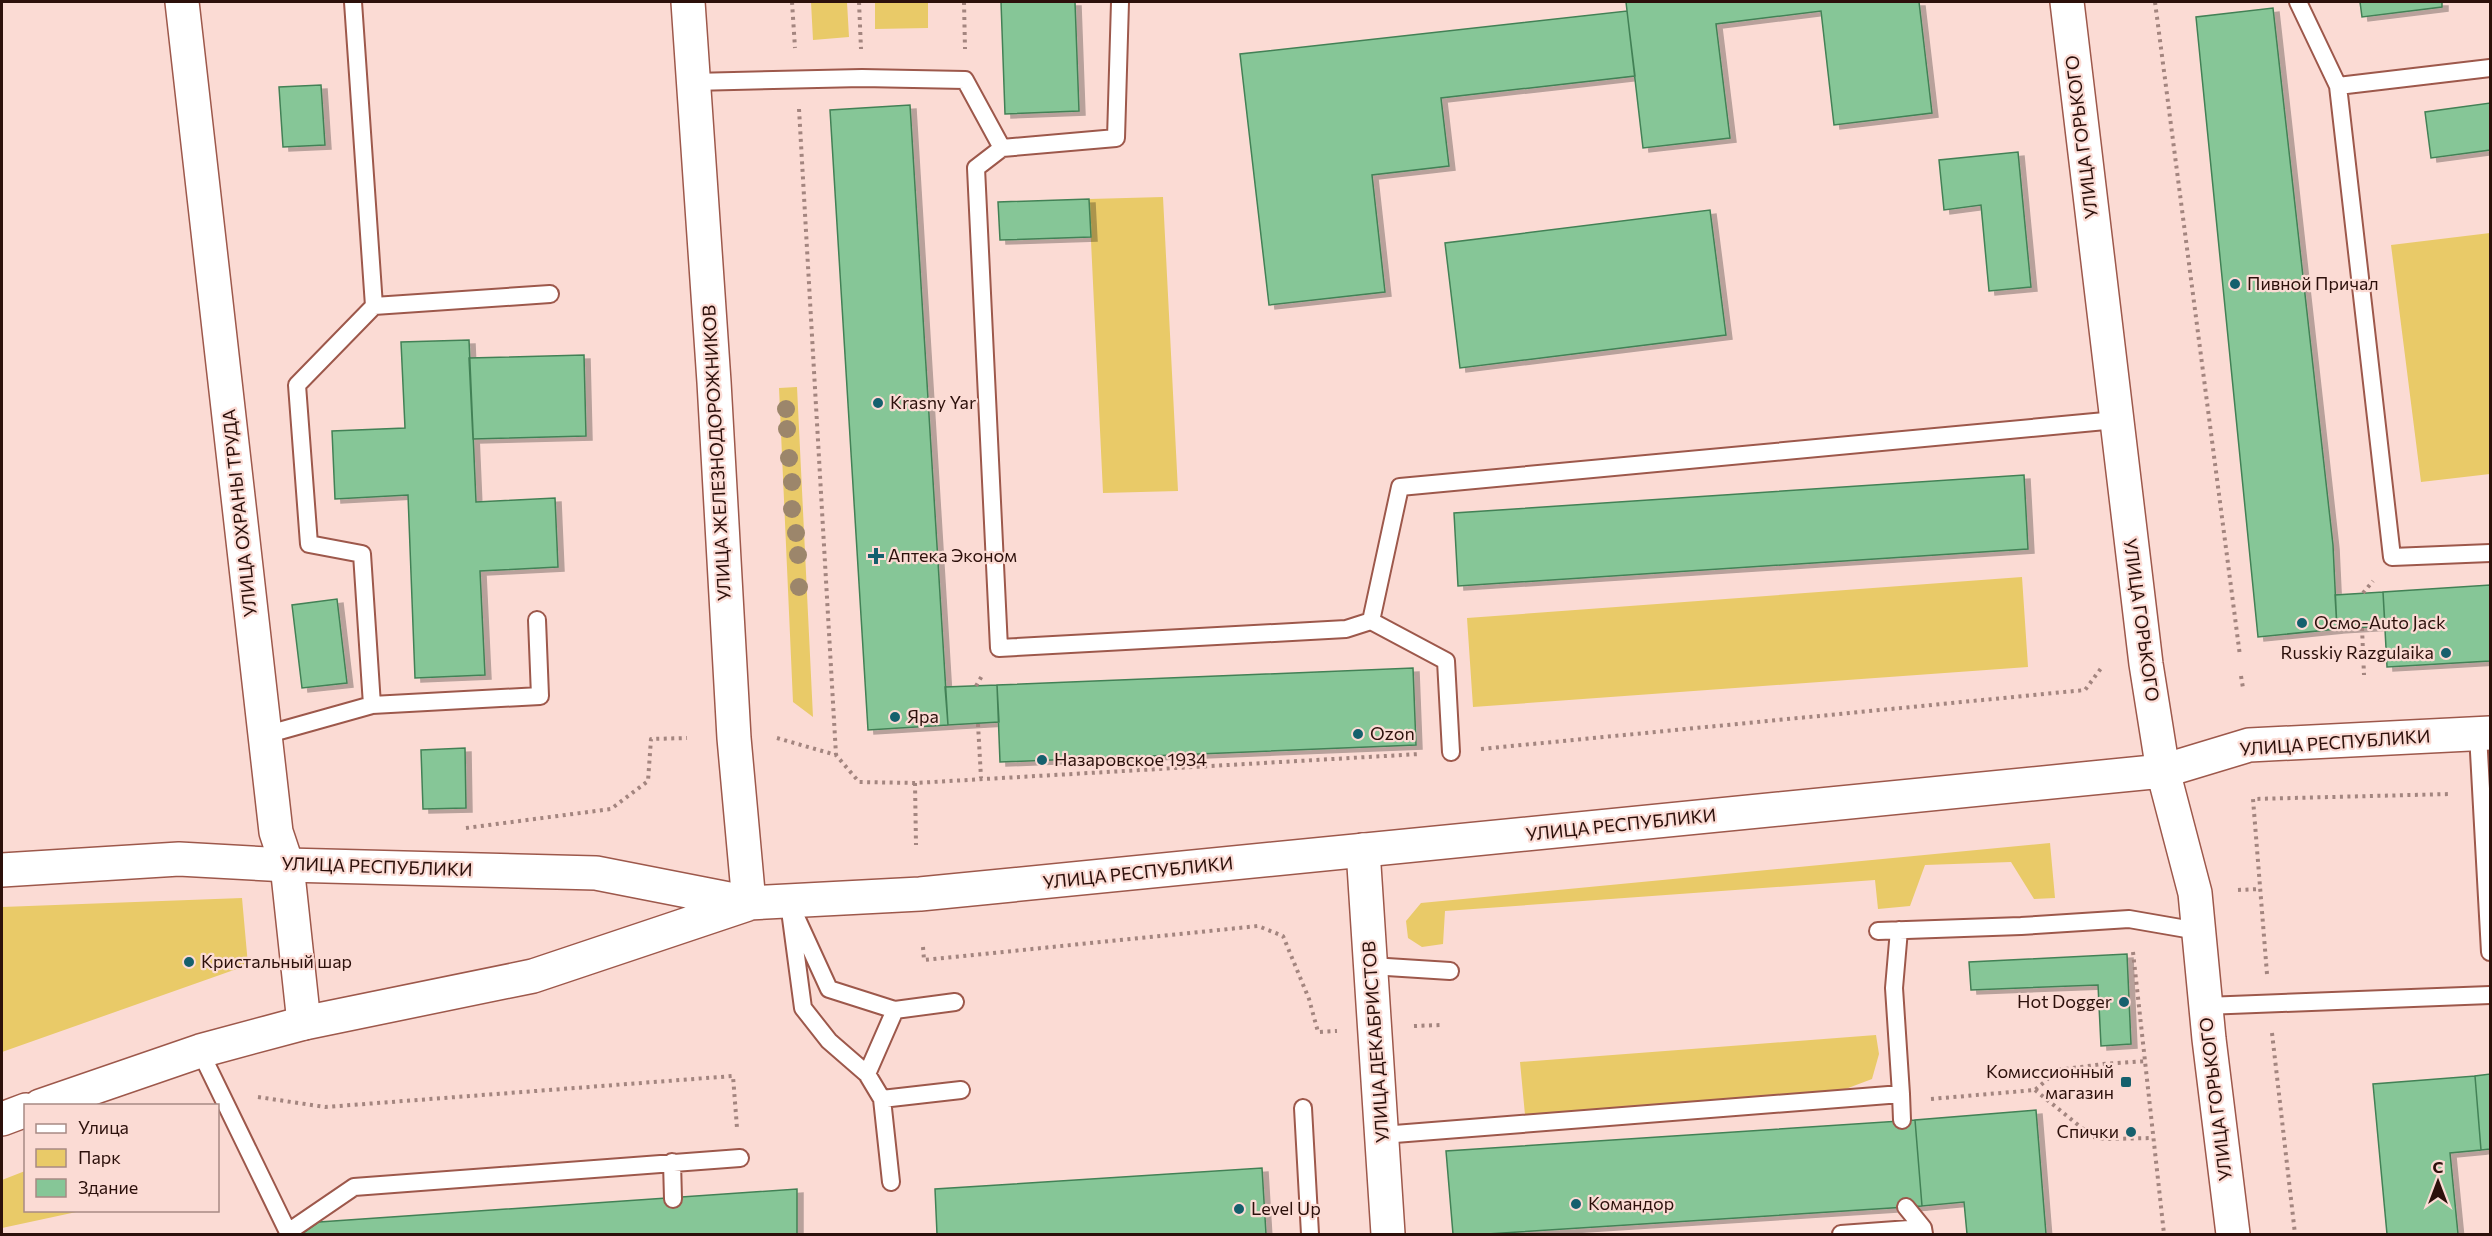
<svg xmlns="http://www.w3.org/2000/svg" width="2492" height="1236" font-family="Commissioner,sans-serif">
  <defs>
    <filter id="shadow"><feDropShadow dx="6" dy="4" stdDeviation="0" flood-color="#0004"/></filter>
  </defs>
  <rect width="100%" height="100%" fill="#fbdbd4"/>
  <path fill="#e9ca68" d="M811,2H847L849,37L813,40Z
    M875,2H928V28L875,29Z
    M1163,197L1178,491L1103,493L1089,199Z
    M2490,233V474L2421,482L2391,245Z
    M797,387L813,717L793,702L779,388Z
    M2022,577L2028,667L1473,707L1467,618Z
    M2050,843L2055,898L2034,899L2011,862L1925,865L1910,906L1878,909L1875,880L1445,911L1443,944L1422,947L1408,938L1406,921L1421,903Z
    M242,898L248,965L2,1052V907Z
    M1876,1035L1879,1054L1872,1079L1835,1093L1525,1115L1520,1062Z
    M25,1171L26,1210L81,1211L2,1228V1180Z"/>
  <path fill="#86c697" stroke="#438156" stroke-width="1.5" filter="url(#shadow)" d="M1001,2H1075L1079,111L1005,114Z
    M1626,2H1919L1932,113L1834,125L1821,11L1716,24L1730,138L1643,148Z
    M2360,2H2442V7L2362,17Z
    M2273,8L2333,545L2337,629L2258,637L2196,17Z
    M1627,11L1635,76L1441,98L1449,166L1372,175L1385,292L1269,305L1240,54Z
    M321,85L325,145L283,147L279,87Z
    M2490,103V150L2431,158L2425,112Z
    M910,105L948,725L868,730L830,110Z
    M2018,152L2031,287L1989,291L1981,205L1944,210L1939,160Z
    M1089,199L1091,237L1000,240L998,202Z
    M1710,210L1726,335L1460,368L1445,243Z
    M469,340L476,502L555,498L558,567L480,571L485,675L415,678L408,495L335,499L332,431L405,428L401,342Z
    M584,355L586,436L473,439L469,358Z
    M2024,475L2028,549L1458,586L1454,513Z
    M2490,585V661L2387,667L2383,592Z
    M2383,592L2385,626L2337,629L2335,595Z
    M337,599L347,683L302,688L292,605Z
    M1413,668L1416,745L1000,762L997,685Z
    M997,685L999,722L948,725L945,687Z
    M465,748L466,808L423,809L421,750Z
    M2127,954L2131,1044L2101,1046L2098,985L1971,990L1969,962Z
    M2490,1074V1149L2481,1150L2475,1076Z
    M2475,1076L2481,1150L2450,1153L2458,1234H2387L2373,1084Z
    M2036,1110L2046,1234H1967L1964,1202L1922,1206L1915,1120Z
    M1915,1120L1922,1206L1487,1234H1453L1446,1151Z
    M1262,1168L1266,1234H937L935,1189Z
    M797,1189V1234H302L319,1222Z"/>
  <g fill="none" stroke-linecap="round" stroke-linejoin="round">
    <defs>
      <path id="service" d="M353,2L374,306
        M2298,2L2338,86L2392,557L2490,553
        M693,82L862,78L965,80L1002,148L976,168L999,648L1346,629L1371,621L1400,487L2116,420
        M2338,86L2490,68
        M1002,148L1116,138L1120,2
        M1371,621L1446,661L1451,752
        M372,705L540,696L537,620
        M2478,734L2490,952
        M265,735L372,705L362,554L309,544L297,385L374,306L550,294
        M789,903L803,1008L829,1041L867,1074L882,1099L891,1182
        M796,917L829,989L895,1010L955,1002
        M1899,930L1894,988L1901,1094
        M1878,931L2021,926L2129,919L2198,931
        M1371,966L1450,971
        M2205,1006L2490,995
        M200,1051L288,1232L354,1187L740,1158
        M867,1074L895,1010
        M882,1099L961,1090
        M1303,1108L1310,1234
        M1382,1135L1901,1094L1902,1120
        M672,1162L673,1199
        M1906,1207L1923,1228
        M1841,1234L1923,1228L1924,1234"/>
      <path id="minor" d="M182,2L276,832L287,865L304,1023
        M2067,2L2146,664L2163,771"/>
      <path id="tertiary" d="M688,2L714,382L734,738L749,903
        M1363,850L1388,1234"/>
      <path id="secondary" d="M2163,771L2195,893L2209,1039L2233,1234
        M2,870L179,859L287,865L596,873L749,903L920,894L2163,771L2249,745L2490,733
        M40,1106L200,1051L304,1023L533,976L748,904
        M2,1119L26,1110"/>
    </defs>
    <use href="#service" stroke="#9d584b" stroke-width="20"/>
    <use href="#minor" stroke="#9d584b" stroke-width="36"/>
    <use href="#tertiary" stroke="#9d584b" stroke-width="36"/>
    <use href="#secondary" stroke="#9d584b" stroke-width="36"/>
    <path stroke="#a3857f" stroke-width="4" stroke-dasharray="3 4.5" stroke-linecap="butt" d="M792,2L795,48
      M859,2L861,49
      M964,2L965,49
      M2155,2L2240,656
      M799,109L836,755
      M2363,593L2373,581
      M2362,628L2364,675
      M2241,676L2243,688
      M976,686L983,674
      M978,724L981,778
      M777,738L836,755L859,782L915,783L1420,754
      M1481,749L2085,690L2102,667
      M915,783L916,845
      M466,828L611,809L648,781L651,739L687,738
      M2238,890L2259,889
      M923,947L924,960L1258,926L1283,936L1309,999L1318,1032L1337,1031
      M2133,952L2164,1234
      M2267,974L2253,799L2450,794
      M1414,1026L1440,1025
      M2272,1033L2295,1234
      M2035,1090L2093,1137L2106,1139L2153,1138
      M258,1097L325,1107L733,1076L737,1128
      M1931,1099L2035,1090L2058,1070L2103,1064L2146,1061"/>
    <use href="#service" stroke="#fff" stroke-width="16"/>
    <use href="#minor" stroke="#fff" stroke-width="33"/>
    <use href="#tertiary" stroke="#fff" stroke-width="33"/>
    <use href="#secondary" stroke="#fff" stroke-width="33"/>
  </g>
  <g fill="#9c866b">
    <circle cx="786" cy="409" r="9"/>
    <circle cx="787" cy="429" r="9"/>
    <circle cx="789" cy="458" r="9"/>
    <circle cx="792" cy="482" r="9"/>
    <circle cx="792" cy="509" r="9"/>
    <circle cx="796" cy="533" r="9"/>
    <circle cx="798" cy="555" r="9"/>
    <circle cx="799" cy="587" r="9"/>
  </g>
  <g fill="#15606d" stroke="#fbdbd4" stroke-width="2">
    <circle cx="2235" cy="284" r="6"/>
    <circle cx="878" cy="403" r="6"/>
    <path d="M873 547h6v6h6v6h-6v6h-6v-6h-6v-6h6z"/>
    <circle cx="2302" cy="623" r="6"/>
    <circle cx="2446" cy="653" r="6"/>
    <circle cx="895" cy="717" r="6"/>
    <circle cx="1358" cy="734" r="6"/>
    <circle cx="1042" cy="760" r="6"/>
    <circle cx="189" cy="962" r="6"/>
    <circle cx="2124" cy="1002" r="6"/>
    <rect x="2120" y="1076" width="12" height="12" rx="3"/>
    <circle cx="2131" cy="1132" r="6"/>
    <circle cx="1576" cy="1204" r="6"/>
    <circle cx="1239" cy="1209" r="6"/>
  </g>
  <g text-anchor="middle" stroke-width="4.5" stroke-linejoin="round" paint-order="stroke">
    <g font-size="18" fill="#2c100b" stroke="#fbdbd4">
      <text transform="translate(2082 137) rotate(-97)" y="6">УЛИЦА ГОРЬКОГО</text>
      <text transform="translate(717 453) rotate(-93)" y="6">УЛИЦА ЖЕЛЕЗНОДОРОЖНИКОВ</text>
      <text transform="translate(240 513) rotate(-96)" y="6">УЛИЦА ОХРАНЫ ТРУДА</text>
      <text transform="translate(2141 620) rotate(82)" y="6">УЛИЦА ГОРЬКОГО</text>
      <text transform="translate(2335 743) rotate(-4)" y="6">УЛИЦА РЕСПУБЛИКИ</text>
      <text transform="translate(1621 825) rotate(-6)" y="6">УЛИЦА РЕСПУБЛИКИ</text>
      <text transform="translate(377 867) rotate(2)" y="6">УЛИЦА РЕСПУБЛИКИ</text>
      <text transform="translate(1138 873) rotate(-6)" y="6">УЛИЦА РЕСПУБЛИКИ</text>
      <text transform="translate(1376 1042) rotate(-94)" y="6">УЛИЦА ДЕКАБРИСТОВ</text>
      <text transform="translate(2216 1099) rotate(-97)" y="6">УЛИЦА ГОРЬКОГО</text>
    </g>
    <g font-size="18" fill="#2c100b" stroke="#fbdbd4" text-anchor="start">
      <text x="2247" y="290">Пивной Причал</text>
      <text x="890" y="409">Krasny Yar</text>
      <text x="888" y="562">Аптека Эконом</text>
      <text x="2314" y="629">Осмо-Auto Jack</text>
      <text x="2434" y="659" text-anchor="end">Russkiy Razgulaika</text>
      <text x="907" y="723">Яра</text>
      <text x="1370" y="740">Ozon</text>
      <text x="1054" y="766">Назаровское 1934</text>
      <text x="201" y="968">Кристальный шар</text>
      <text x="2112" y="1008" text-anchor="end">Hot Dogger</text>
      <text x="2114" y="1078" text-anchor="end">Комиссионный<tspan x="2114" dy="21">магазин</tspan></text>
      <text x="2119" y="1138" text-anchor="end">Спички</text>
      <text x="1588" y="1210">Командор</text>
      <text x="1251" y="1215">Level Up</text>
    </g>
  </g>
  <rect width="2492" height="1236" fill="none" stroke="#2c100b" stroke-width="6"/>
  <rect x="24" y="1104" width="195" height="108" fill="#fbdbd4" stroke="#a88a84" stroke-width="1.5"/>
  <rect x="36" y="1124" width="30" height="9" fill="#ffffff" stroke="#a88a84" stroke-width="1.5"/>
  <text x="78" y="1134" font-size="18" fill="#2c100b">Улица</text>
  <rect x="36" y="1149" width="30" height="18" fill="#e9ca68" stroke="#a88a84" stroke-width="1.5"/>
  <text x="78" y="1164" font-size="18" fill="#2c100b">Парк</text>
  <rect x="36" y="1179" width="30" height="18" fill="#86c697" stroke="#a88a84" stroke-width="1.5"/>
  <text x="78" y="1194" font-size="18" fill="#2c100b">Здание</text>
  <g transform="translate(2438 1182)" stroke="#fbdbd4" stroke-width="4.5" paint-order="stroke">
  <path d="M0-4.5L10 22L0 15L-10 22Z" fill="#2c100b"/>
  <text y="-9" font-size="16" font-weight="bold" text-anchor="middle" fill="#2c100b">С</text>
  </g>
</svg>
